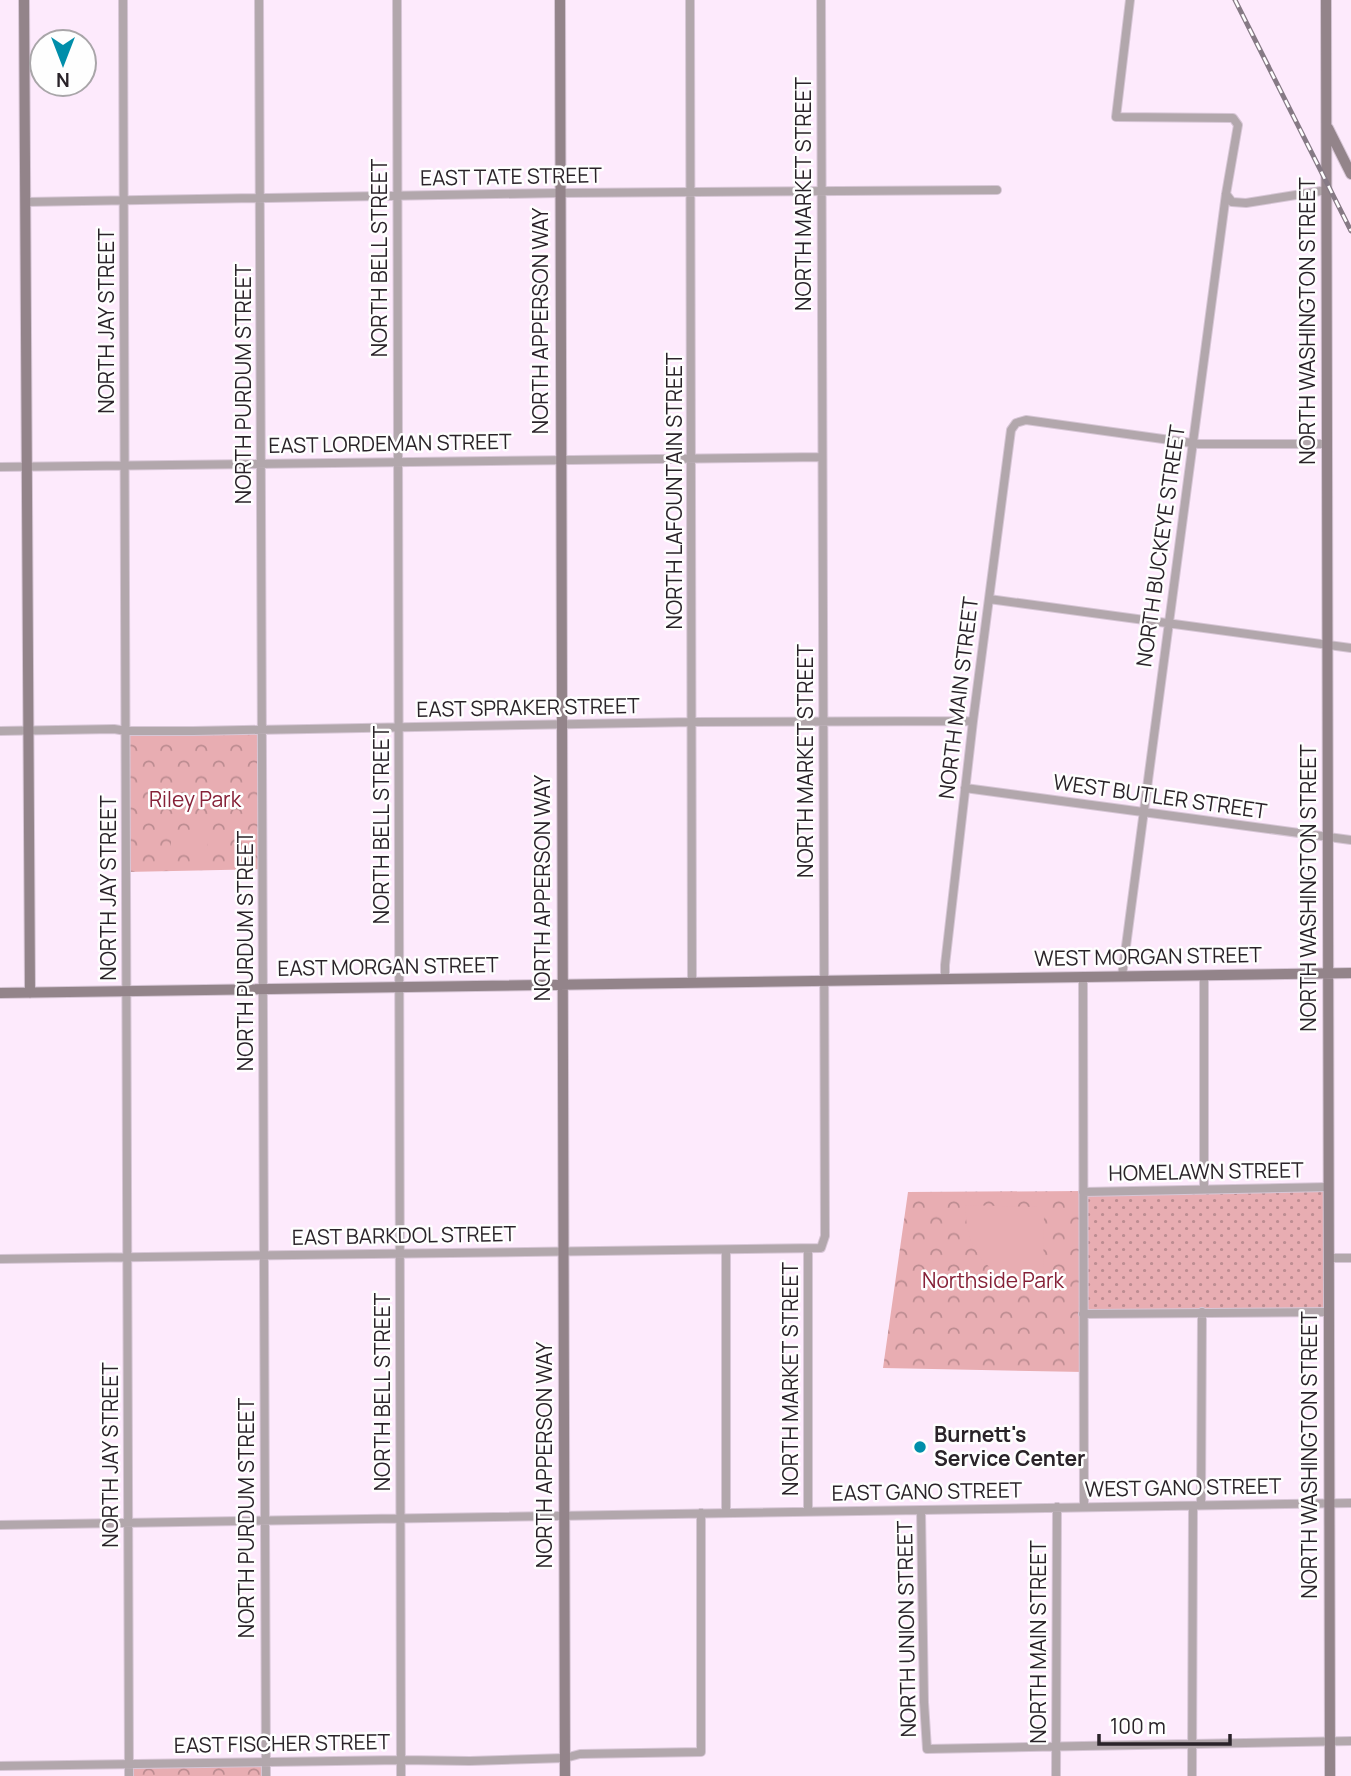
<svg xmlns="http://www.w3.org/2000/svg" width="1351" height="1776" font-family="Manrope,sans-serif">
  <defs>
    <pattern id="grass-dots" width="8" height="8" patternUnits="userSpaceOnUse" patternTransform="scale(1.75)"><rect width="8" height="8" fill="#e8adb2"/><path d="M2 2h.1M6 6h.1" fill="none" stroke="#bc8c91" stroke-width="1.8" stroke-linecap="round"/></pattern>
    <pattern id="forest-crowns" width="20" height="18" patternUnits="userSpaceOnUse" patternTransform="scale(1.75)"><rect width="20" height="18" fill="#e8adb2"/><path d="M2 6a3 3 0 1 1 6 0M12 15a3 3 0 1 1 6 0" fill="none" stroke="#bc8c91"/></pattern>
  </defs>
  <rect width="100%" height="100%" fill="#fdeafc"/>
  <path fill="url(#grass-dots)" d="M1329,1187V1312L1083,1314V1192Z"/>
  <path fill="url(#forest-crowns)" d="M262,729L263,869L126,872V731Z
    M1083,1191L1084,1372L883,1368L908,1192Z
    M266,1762V1776H129V1764Z"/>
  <path fill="#e8adb2" d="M171,832H207V854H171Z
    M966,1205L1038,1207L1044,1213L1043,1286C995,1284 963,1254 966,1205Z"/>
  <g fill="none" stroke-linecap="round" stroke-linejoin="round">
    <defs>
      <path id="street" d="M123,0L129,1776
        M259,0L266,1776
        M397,0L401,1776
        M690,0L692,982
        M1226,194L1232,202L1246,203L1327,190
        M25,202L560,193L997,190
        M0,467L822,457
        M989,599L1351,648
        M0,731L114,729L126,731H193L693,722L973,721
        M965,788L1351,840
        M1204,975V1189
        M1122,976L1226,194L1238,125L1233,118L1116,117L1130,0
        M1083,977L1084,1507
        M945,980V965L973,721L1011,430L1016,423L1026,420L1199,444H1328
        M1083,1192L1329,1187
        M726,1250V1512
        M1329,1258H1351
        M0,1259L821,1248L825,1236L821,0
        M1083,1314L1329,1312
        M1201,1505L1202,1312
        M921,1510L924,1702L927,1749L1351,1741
        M808,1511V1250
        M0,1525L1351,1503
        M0,1766L401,1760L470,1761L565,1758L580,1754L701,1752V1513
        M1056,1776L1057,1507
        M1192,1776L1193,1506"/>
      <path id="secondary" d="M24,0L30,993
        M560,0L565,1776
        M1326,0L1330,1776
        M1328,128L1351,174
        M0,993L1351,973"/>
    </defs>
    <use href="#street" stroke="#d7c6d6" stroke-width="10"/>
    <use href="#secondary" stroke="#d7c6d6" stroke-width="12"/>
    <use href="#street" stroke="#b2a7ac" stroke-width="8"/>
    <use href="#secondary" stroke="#93848a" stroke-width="10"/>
    <defs>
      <path id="rail" d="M1235,0L1351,231"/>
    </defs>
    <use href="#rail" stroke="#867a85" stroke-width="5"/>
    <use href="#rail" stroke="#fefefe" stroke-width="2.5" stroke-dasharray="8" stroke-linecap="butt"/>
  </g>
  <circle fill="#008eaa" stroke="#fefefe" stroke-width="2.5" cx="920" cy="1447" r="7"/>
  <g text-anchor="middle" stroke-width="5" stroke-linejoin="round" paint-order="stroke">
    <g font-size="21" fill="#2a2329" stroke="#fefefe">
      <text transform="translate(511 177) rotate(-1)" y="7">EAST TATE STREET</text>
      <text transform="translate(804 194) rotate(-90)" y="7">NORTH MARKET STREET</text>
      <text transform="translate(380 258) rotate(-90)" y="7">NORTH BELL STREET</text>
      <text transform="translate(107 321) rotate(-90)" y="7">NORTH JAY STREET</text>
      <text transform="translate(541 321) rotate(-90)" y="7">NORTH APPERSON WAY</text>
      <text transform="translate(1308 321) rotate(-90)" y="7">NORTH WASHINGTON STREET</text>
      <text transform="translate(244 384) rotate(-90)" y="7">NORTH PURDUM STREET</text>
      <text transform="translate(390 444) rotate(-1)" y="7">EAST LORDEMAN STREET</text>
      <text transform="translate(675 491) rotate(-90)" y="7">NORTH LAFOUNTAIN STREET</text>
      <text transform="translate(1161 546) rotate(-82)" y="7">NORTH BUCKEYE STREET</text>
      <text transform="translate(959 698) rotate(-83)" y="7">NORTH MAIN STREET</text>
      <text transform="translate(528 708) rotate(-1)" y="7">EAST SPRAKER STREET</text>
      <text transform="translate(806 761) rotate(-90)" y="7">NORTH MARKET STREET</text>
      <text transform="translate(1160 797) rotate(8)" y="7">WEST BUTLER STREET</text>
      <text transform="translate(382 825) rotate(-90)" y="7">NORTH BELL STREET</text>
      <text transform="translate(109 888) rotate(-90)" y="7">NORTH JAY STREET</text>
      <text transform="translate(543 888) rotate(-90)" y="7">NORTH APPERSON WAY</text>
      <text transform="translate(1309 888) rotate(-90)" y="7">NORTH WASHINGTON STREET</text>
      <text transform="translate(246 951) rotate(-90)" y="7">NORTH PURDUM STREET</text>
      <text transform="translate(1148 957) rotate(-1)" y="7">WEST MORGAN STREET</text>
      <text transform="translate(388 967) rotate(-1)" y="7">EAST MORGAN STREET</text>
      <text transform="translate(1206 1172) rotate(-1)" y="7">HOMELAWN STREET</text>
      <text transform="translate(404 1236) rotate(-1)" y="7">EAST BARKDOL STREET</text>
      <text transform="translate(791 1379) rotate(-90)" y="7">NORTH MARKET STREET</text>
      <text transform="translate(383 1392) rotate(-90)" y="7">NORTH BELL STREET</text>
      <text transform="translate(111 1455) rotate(-90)" y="7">NORTH JAY STREET</text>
      <text transform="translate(545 1455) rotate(-90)" y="7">NORTH APPERSON WAY</text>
      <text transform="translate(1310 1455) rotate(-90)" y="7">NORTH WASHINGTON STREET</text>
      <text transform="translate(1183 1488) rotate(-1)" y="7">WEST GANO STREET</text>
      <text transform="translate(927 1492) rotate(-1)" y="7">EAST GANO STREET</text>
      <text transform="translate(247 1518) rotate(-90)" y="7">NORTH PURDUM STREET</text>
      <text transform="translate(907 1629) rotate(-91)" y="7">NORTH UNION STREET</text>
      <text transform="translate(1039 1642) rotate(-90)" y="7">NORTH MAIN STREET</text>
      <text transform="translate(282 1744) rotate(-1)" y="7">EAST FISCHER STREET</text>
    </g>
    <g font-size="21" fill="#862138" stroke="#fefefe">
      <text x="195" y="807">Riley Park</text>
      <text x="993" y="1288">Northside Park</text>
    </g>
    <g font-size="21" font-weight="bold" fill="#2a2329" stroke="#fefefe" text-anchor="start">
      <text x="934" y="1442">Burnett's<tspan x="934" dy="24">Service Center</tspan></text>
    </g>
  </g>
  <g transform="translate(63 63) rotate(180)"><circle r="33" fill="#fefefe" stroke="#a9a6a9" stroke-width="2"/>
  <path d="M0-5L12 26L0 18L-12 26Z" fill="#008eaa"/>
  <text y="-10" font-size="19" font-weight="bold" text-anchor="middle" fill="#2a2329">N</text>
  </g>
  <path d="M1099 1734v10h131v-10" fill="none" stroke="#2a2329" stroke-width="3.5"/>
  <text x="1110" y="1734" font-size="21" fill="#2a2329" stroke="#fefefe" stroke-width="5" paint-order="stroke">100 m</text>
</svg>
